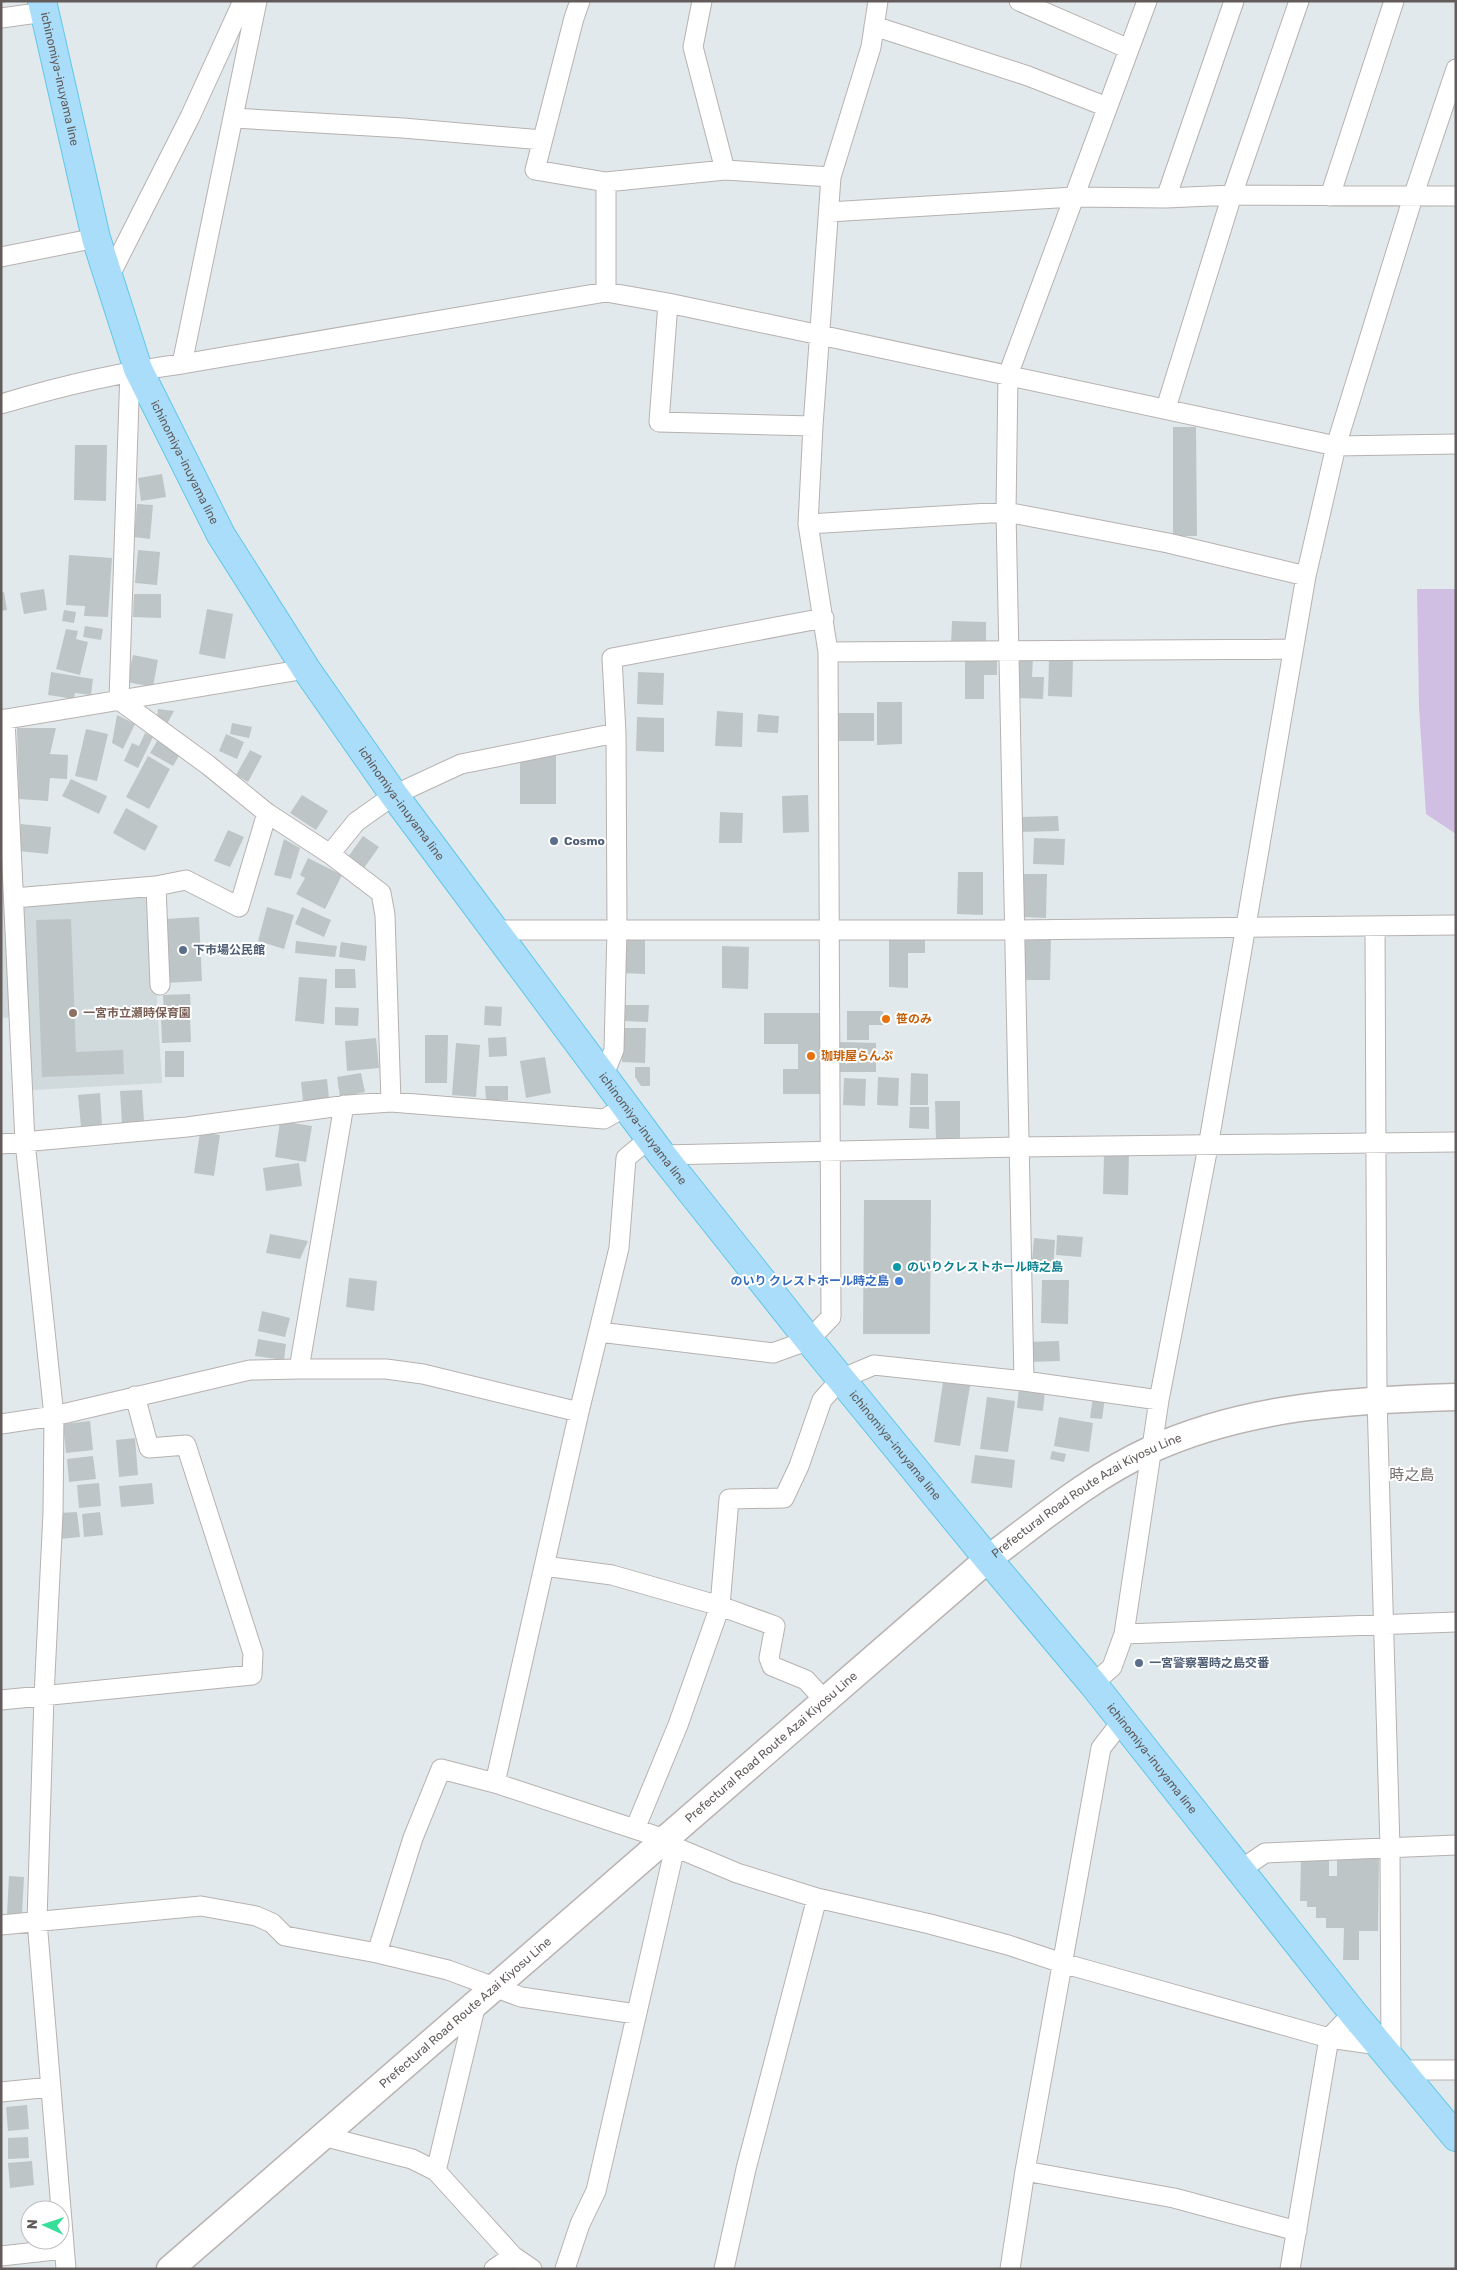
<svg xmlns="http://www.w3.org/2000/svg" width="1457" height="2270" font-family="Rubik,'Noto Sans JP',sans-serif">
  <rect width="100%" height="100%" fill="#e2e9ec"/>
  <path fill="#d0d9dc" d="M1,776L19,1017L1,1018Z
    M145,891L151,899L162,1083L32,1090L22,908L27,901Z"/>
  <path fill="#d1bfe3" d="M1417,589H1456V834L1426,814L1419,707Z"/>
  <path fill="#bec5c7" d="M1173,427H1196L1197,536H1173Z
    M75,445H107L106,501L74,500Z
    M162,474L166,497L141,501L138,478Z
    M137,504L153,505L150,539L134,537Z
    M138,550L160,552L157,585L135,583Z
    M69,555L112,558L108,617L84,616L85,606L66,605Z
    M44,589L47,610L24,614L20,593Z
    M4,592L7,610L1,611V593Z
    M134,594H161V618L133,617Z
    M207,609L233,614L225,659L199,654Z
    M64,610L76,612L74,623L62,621Z
    M952,621L986,622V645H951Z
    M85,626L103,629L101,640L83,637Z
    M66,629L78,631L76,639L88,642L80,675L56,669Z
    M133,655L158,660L153,687L127,682Z
    M1018,657H1033L1032,677H1044L1043,699L1015,698Z
    M1049,658L1073,659L1072,697L1048,696Z
    M965,660H997V675H984V699H965Z
    M51,672L93,679L91,695L75,693L74,699L48,695Z
    M638,672L664,673L663,705L637,704Z
    M877,702H902V744L877,745Z
    M158,709L174,711L167,724L157,718Z
    M717,711L743,713L742,747L715,746Z
    M837,713H874V741H837Z
    M758,714L779,716L778,733L757,732Z
    M117,715L135,724L123,749L112,743Z
    M637,717L664,718V752L636,751Z
    M232,723L252,727L249,738L230,734Z
    M17,728H56L50,754L68,755L67,779L50,778L48,801L19,799Z
    M86,729L108,734L97,781L75,776Z
    M145,733L153,737L138,768L124,761L132,743L139,746Z
    M226,734L244,742L237,759L219,751Z
    M157,741L180,754L173,766L150,753Z
    M250,750L262,756L248,782L236,775Z
    M520,753H556V804H520Z
    M148,756L170,769L149,809L126,797Z
    M71,779L107,796L99,814L62,796Z
    M302,795L328,811L316,830L290,813Z
    M808,795L809,832L783,833L782,796Z
    M126,808L158,826L145,851L113,833Z
    M720,812L743,813L742,843H719Z
    M1058,816L1059,831L1019,832V817Z
    M21,824L51,827L48,854L18,851Z
    M228,830L244,837L230,867L214,861Z
    M363,836L379,847L364,868L348,857Z
    M1034,838L1065,839L1064,865L1033,864Z
    M284,839L300,848L291,879L274,875Z
    M308,858L342,875L325,909L296,894L305,878L300,875Z
    M958,872H983V915L957,914Z
    M1022,874H1047L1046,918L1022,917Z
    M267,907L294,915L284,949L258,941Z
    M302,907L331,920L324,937L295,924Z
    M199,917L202,981L166,983L164,919Z
    M71,919L76,1052L123,1050L124,1074L42,1077L36,920Z
    M889,934H925V953H908V988L889,987Z
    M1023,937H1051L1050,980H1022Z
    M621,939L645,940V974L621,973Z
    M296,941L337,946L335,957L295,953Z
    M341,942L367,946L365,961L339,957Z
    M722,946L749,947L748,989L722,988Z
    M335,969H355L356,988H335Z
    M299,977L327,979L324,1024L295,1021Z
    M190,994L191,1011L164,1012L163,995Z
    M623,1005H649L648,1022L622,1021Z
    M485,1006L502,1007L501,1026L484,1025Z
    M335,1007L359,1008L358,1026L335,1025Z
    M847,1011H883V1025H869V1040H847Z
    M764,1013H824V1094H783V1069H798V1044H764Z
    M190,1017L191,1042L162,1043L161,1018Z
    M623,1028H646L645,1063L622,1062Z
    M425,1035H448L447,1083H425Z
    M506,1037L507,1056L489,1057L488,1038Z
    M376,1038L379,1068L347,1071L345,1041Z
    M840,1042L876,1043V1072H840Z
    M456,1043L480,1045L476,1097L452,1095Z
    M165,1051H184V1077H165Z
    M545,1057L551,1093L526,1098L520,1061Z
    M635,1067H650V1086H641L635,1077Z
    M361,1073L365,1092L340,1097L337,1077Z
    M911,1073L928,1074V1105H910Z
    M878,1077L899,1078L898,1106L877,1105Z
    M844,1078L866,1079L865,1106L843,1105Z
    M327,1079L329,1098L303,1101L301,1082Z
    M485,1086H508V1100H486Z
    M142,1090L144,1122L122,1124L120,1091Z
    M100,1093L102,1125L81,1127L78,1095Z
    M935,1101H960V1142H936Z
    M910,1107H929V1129L909,1128Z
    M280,1121L312,1126L306,1162L275,1157Z
    M200,1132L220,1135L214,1176L194,1173Z
    M1104,1154H1129L1128,1195L1103,1194Z
    M299,1163L302,1186L266,1191L263,1168Z
    M864,1200H931L930,1334H863Z
    M270,1234L308,1241L300,1259L266,1253Z
    M1057,1235L1083,1237L1081,1257L1056,1255Z
    M1034,1238L1055,1240L1053,1272L1031,1271Z
    M349,1278L377,1281L374,1311L346,1307Z
    M1042,1280H1069L1068,1324L1041,1323Z
    M262,1311L290,1318L285,1337L258,1331Z
    M258,1339L286,1344L284,1360L255,1356Z
    M1059,1341L1060,1361L1027,1362L1026,1342Z
    M944,1376L971,1380L960,1446L934,1442Z
    M1019,1387L1045,1390L1043,1411L1017,1408Z
    M1093,1396L1105,1398L1102,1419L1090,1418Z
    M987,1397L1015,1401L1008,1452L980,1449Z
    M1059,1417L1093,1423L1089,1452L1054,1446Z
    M90,1421L93,1450L66,1453L63,1424Z
    M135,1438L138,1475L119,1477L116,1440Z
    M1052,1451L1066,1454L1064,1462L1050,1459Z
    M975,1455L1015,1460L1012,1488L971,1483Z
    M93,1456L96,1479L69,1482L67,1459Z
    M99,1483L101,1506L79,1508L77,1485Z
    M152,1483L154,1504L121,1507L119,1486Z
    M77,1512L80,1537L61,1539L59,1513Z
    M100,1512L103,1535L84,1537L82,1514Z
    M1337,1854H1379L1378,1931H1359V1960H1343L1344,1928H1326V1918H1316V1907H1307V1901H1300L1301,1857H1329V1876H1337Z
    M9,1876L24,1877L22,1915H7Z
    M27,2105L29,2129L8,2131L6,2107Z
    M28,2137L29,2158L8,2159V2138Z
    M32,2161L34,2185L10,2188L8,2163Z"/>
  <g fill="none" stroke-linecap="round" stroke-linejoin="round">
    <defs>
      <path id="minor" d="M580,1L574,18L535,170L606,182L725,170L831,177
        M702,1L693,47L725,170
        M1019,1L1129,49
        M1,18L45,12
        M874,26L1028,76L1107,107
        M233,118L403,128L542,140
        M606,182V292
        M1330,196L1394,1
        M1166,198L1234,1
        M829,212L1074,197L1166,198L1232,195L1456,196
        M1,257L96,238
        M109,277L190,117L243,1
        M668,303L659,422L813,426
        M182,364L257,1
        M130,370L119,700L208,765L267,813L330,854L381,893L385,915L391,1102
        M1,404C61,386 120,372 182,364L606,292L668,303L820,335L1336,446L1456,444
        M1166,408L1232,195L1299,1
        M808,524L1006,512L1168,543L1306,576
        M828,652L1293,649
        M5,719L25,1142L54,1416L53,1513L44,1696L37,1921L66,2269
        M1,720L306,669
        M330,854L356,822L394,795L461,764L616,733
        M156,886L160,985
        M14,898L156,886L186,880L239,907L267,813
        M1375,926L1377,1399L1390,1847L1391,2058
        M495,930H1014L1456,925
        M603,1077L614,1050L617,929L616,733L612,658L824,618
        M1,1144L187,1127L348,1105L391,1102L604,1119L625,1107
        M662,1155L1019,1147L1456,1142
        M599,1332L773,1353L809,1340L831,1317L828,652L808,524L813,426L831,177L871,47L878,1
        M299,1369L344,1105
        M1024,1381L1006,512L1008,375L1147,1
        M1,1424L54,1416L250,1370L299,1369H386L423,1374L579,1412
        M544,1566L612,1575L720,1606L775,1626L769,1658L772,1666L806,1680L824,1700
        M1124,1634L1456,1622
        M1093,1684L1112,1667L1124,1634L1159,1400L1208,1147L1306,576L1336,446L1413,197L1456,69
        M1,1700L252,1675L253,1653L186,1445L149,1448L135,1396
        M495,1783L579,1412L619,1248L626,1158L650,1138
        M635,1829L678,1725L720,1606L729,1499L784,1498L799,1466L822,1400L841,1379L874,1365L1024,1381L1159,1400
        M675,1847L737,1873L817,1898L930,1924L1008,1945L1062,1963L1329,2038L1379,2045
        M1240,1870L1265,1853L1456,1845
        M1,1925L201,1906L256,1916L272,1923L285,1936L377,1953L448,1970L521,1997L636,2014
        M377,1953L413,1838L441,1769L495,1783L665,1839L675,1847L596,2191L580,2224L565,2269
        M1402,2070H1456
        M1,2092L51,2087
        M323,2136L412,2159L436,2171L513,2256L532,2269
        M436,2171L476,2004
        M1025,2171L1174,2198L1297,2231
        M1,2256L64,2249
        M494,2269L513,2256
        M724,2269L746,2169L817,1898
        M1010,2269L1025,2171L1101,1748L1122,1721
        M1290,2269L1329,2038L1353,2013"/>
      <g id="secondary">
        <path id="s1" d="M170,2269L988,1559C1040,1520 1092,1476 1152,1449C1247,1406 1352,1400 1456,1397"/>
      </g>
      <g id="primary">
        <path id="s2" d="M42,1L96,238L138,369L221,535L306,669L394,795L662,1155L809,1340L988,1559L1093,1684L1353,2013L1456,2137"/>
      </g>
    </defs>
    <use href="#minor" stroke="#b7b1af" stroke-width="21"/>
    <use href="#secondary" stroke="#b9b2b1" stroke-width="29"/>
    <use href="#primary" stroke="#5fc8e8" stroke-width="30"/>
    <use href="#minor" stroke="#fff" stroke-width="19"/>
    <use href="#secondary" stroke="#fff" stroke-width="26"/>
    <use href="#primary" stroke="#a9ddfa" stroke-width="28"/>
  </g>
  <g fill="#5c6f8a" stroke="#fff" stroke-width="2">
    <circle cx="554" cy="841" r="5"/>
    <circle cx="183" cy="950" r="5"/>
    <circle cx="1139" cy="1663" r="5"/>
  </g>
  <circle fill="#8d6e63" stroke="#fff" stroke-width="2" cx="73" cy="1013" r="5"/>
  <g fill="#e8710a" stroke="#fff" stroke-width="2">
    <circle cx="886" cy="1019" r="5"/>
    <circle cx="811" cy="1056" r="5"/>
  </g>
  <circle fill="#0f9aa8" stroke="#fff" stroke-width="2" cx="897" cy="1267" r="5"/>
  <circle fill="#3f7fe0" stroke="#fff" stroke-width="2" cx="899" cy="1281" r="5"/>
  <g text-anchor="middle" stroke-width="4" stroke-linejoin="round" paint-order="stroke">
    <g font-size="12" fill="#625b5a" stroke="#fff">
      <text dy="4" stroke="none"><textPath href="#s2" startOffset="80">ichinomiya-inuyama line</textPath></text>
      <text dy="4" stroke="none"><textPath href="#s2" startOffset="485">ichinomiya-inuyama line</textPath></text>
      <text dy="4" stroke="none"><textPath href="#s2" startOffset="890">ichinomiya-inuyama line</textPath></text>
      <text dy="4" stroke="none"><textPath href="#s2" startOffset="1295">ichinomiya-inuyama line</textPath></text>
      <text dy="4" stroke="none"><textPath href="#s2" startOffset="1700">ichinomiya-inuyama line</textPath></text>
      <text dy="4" stroke="none"><textPath href="#s1" startOffset="1201">Prefectural Road Route Azai Kiyosu Line</textPath></text>
      <text dy="4" stroke="none"><textPath href="#s1" startOffset="796">Prefectural Road Route Azai Kiyosu Line</textPath></text>
      <text dy="4" stroke="none"><textPath href="#s2" startOffset="2105">ichinomiya-inuyama line</textPath></text>
      <text dy="4" stroke="none"><textPath href="#s1" startOffset="391">Prefectural Road Route Azai Kiyosu Line</textPath></text>
    </g>
    <g font-size="12" font-weight="bold" fill="#4e5e75" stroke="#fff" text-anchor="start">
      <text x="564" y="845">Cosmo</text>
      <text x="193" y="954">下市場公民館</text>
      <text x="1149" y="1667">一宮警察署時之島交番</text>
    </g>
    <g font-size="12" font-weight="bold" fill="#785e54" stroke="#fff" text-anchor="start">
      <text x="83" y="1017">一宮市立瀬時保育園</text>
    </g>
    <g font-size="12" font-weight="bold" fill="#c56008" stroke="#fff" text-anchor="start">
      <text x="896" y="1023">笹のみ</text>
      <text x="821" y="1060">珈琲屋らんぷ</text>
    </g>
    <g font-size="12" font-weight="bold" fill="#0d838f" stroke="#fff" text-anchor="start">
      <text x="907" y="1271">のいりクレストホール時之島</text>
    </g>
    <g font-size="12" font-weight="bold" fill="#366cbe" stroke="#fff" text-anchor="end">
      <text x="889" y="1285">のいり クレストホール時之島</text>
    </g>
    <g font-size="15" fill="#746b6b" stroke="#fff">
      <text x="1412" y="1480">時之島</text>
    </g>
  </g>
  <rect width="1457" height="2270" fill="none" stroke="#625b5a" stroke-width="5"/>
  <g transform="translate(45 2225) rotate(273)"><circle r="24" fill="#ffffff" stroke="#c0bdbd"/>
  <path d="M0-4L9 19L0 12L-9 19Z" fill="#36de99"/>
  <text y="-8" font-size="14" font-weight="bold" text-anchor="middle" fill="#625b5a">N</text>
  </g>
</svg>
